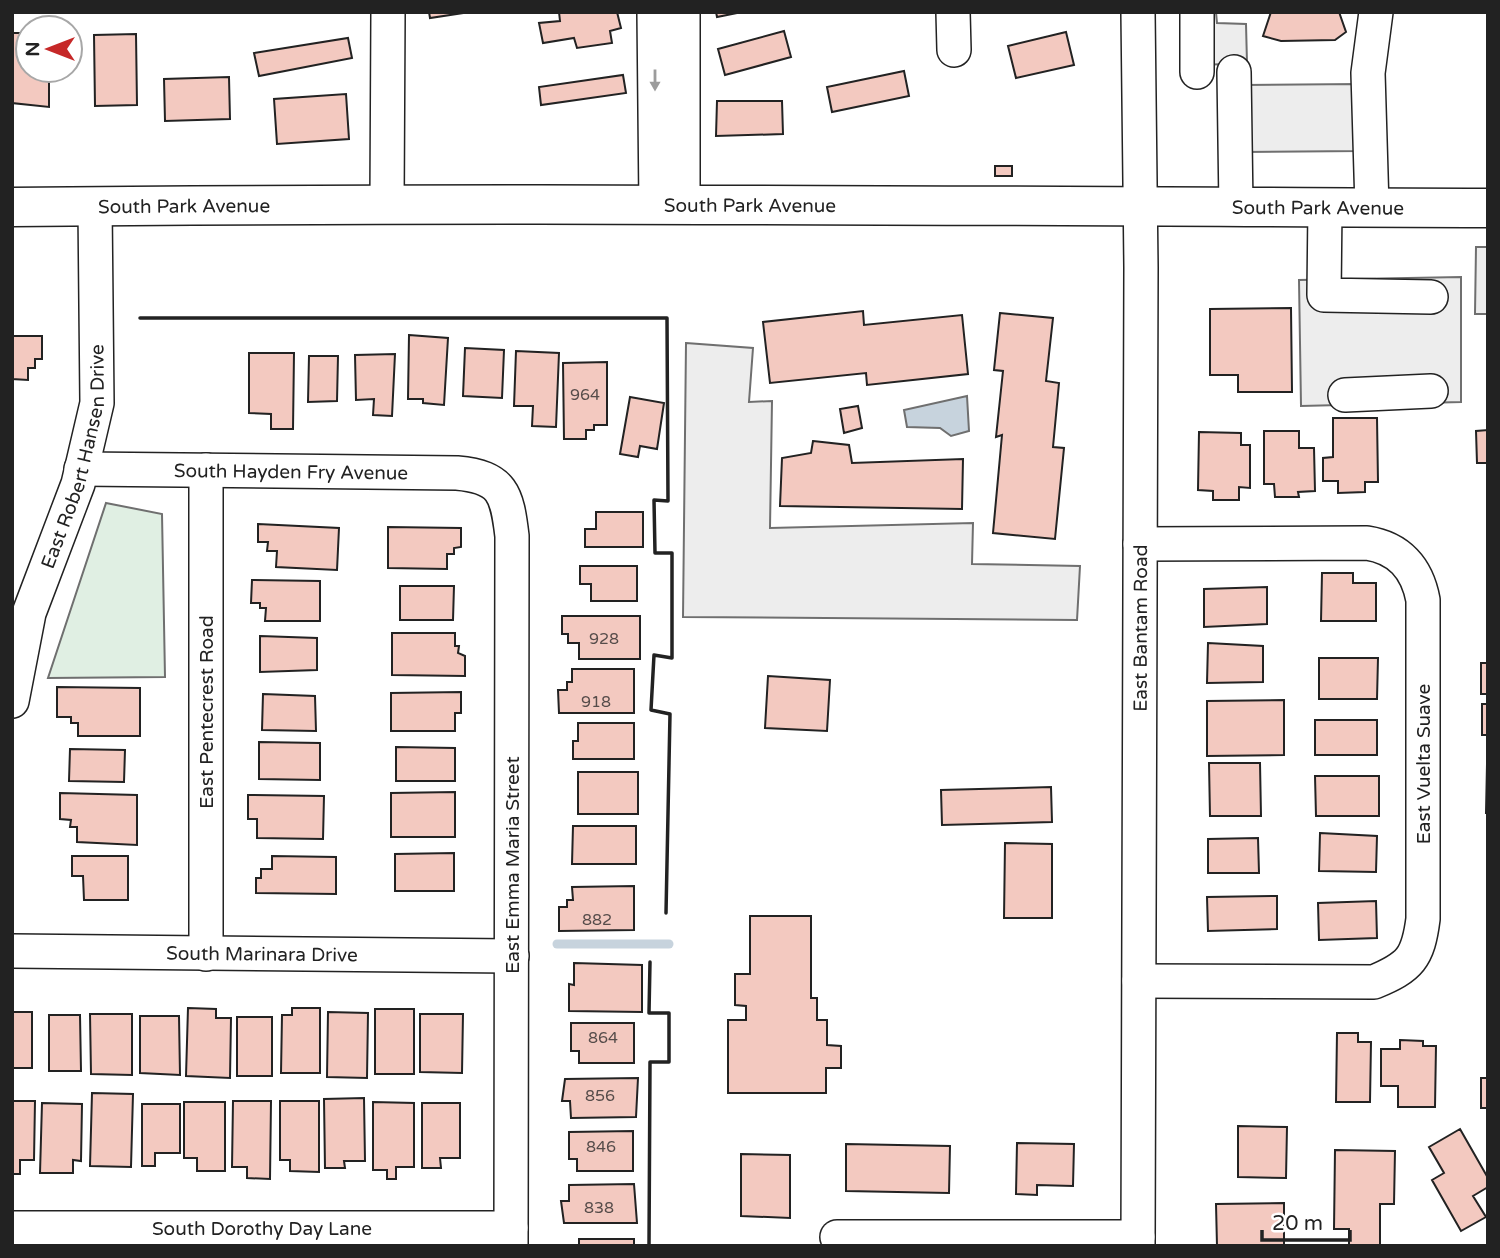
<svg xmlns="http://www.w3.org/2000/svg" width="1500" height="1258" font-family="'Varela Round',sans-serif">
  <rect width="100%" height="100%" fill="#fff"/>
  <path fill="#e0efe3" stroke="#6f6f6f" stroke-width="2" d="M106,503L162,514L165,677L48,678Z"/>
  <path fill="#ededed" stroke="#6f6f6f" stroke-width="2" d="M1180,12H1216L1217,23L1246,24L1247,63L1180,66Z
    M1359,84L1360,151L1244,152V85Z
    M1476,247H1488V314H1475Z
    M1461,277V402L1301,406L1299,280Z
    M686,343L753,348L749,402L772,401L770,528L973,523L972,564L1080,566L1077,620L683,617Z"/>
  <path fill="#c7d3dd" stroke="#6f6f6f" stroke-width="2" d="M967,396L969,431L951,436L940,428L907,427L904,410Z"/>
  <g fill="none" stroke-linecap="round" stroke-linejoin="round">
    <path stroke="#c7d3dd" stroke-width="9" d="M557,944H669"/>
  </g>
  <path fill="#f3c9c0" stroke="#222" stroke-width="2" d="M429,12H470L430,18Z
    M559,12H617L621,28L610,31L612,43L577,48L574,38L543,43L539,23L560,21Z
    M716,12H742L717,17Z
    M1271,12H1339L1346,32L1335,40L1281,41L1263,36Z
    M784,31L791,57L725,75L718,49Z
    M1066,32L1074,65L1016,78L1008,46Z
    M13,33H28V70H49V107L12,103Z
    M136,34L137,105L95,106L94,35Z
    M348,38L352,58L259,76L254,53Z
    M904,71L909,96L832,112L827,87Z
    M623,75L626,93L541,105L539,87Z
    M229,77L230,119L165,121L164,79Z
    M346,94L349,139L277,144L274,99Z
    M717,101H782L783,134L716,136Z
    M995,166H1012V176H995Z
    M1291,308L1292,392H1238V375H1210V309Z
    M863,311L864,325L962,315L968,374L867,385L866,373L770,383L763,322Z
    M1000,313L1053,318L1046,381L1059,383L1053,447L1064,448L1055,539L993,533L1002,435L996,437L1003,371L994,370Z
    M409,335L448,338L444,405L423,403V399H408Z
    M12,336H42V359H35V368H28V380L12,379Z
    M465,348L504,350L502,398L463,396Z
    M516,351L559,353L556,427L532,426L533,406H514Z
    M249,353H294L293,429H271V414L249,413Z
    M395,354L392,416L373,415L374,399L356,400L355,355Z
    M309,356H338L337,401L308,402Z
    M607,362V425H594V430H586V439H564L563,363Z
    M630,397L664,403L657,449L640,446L638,457L620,454Z
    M858,406L862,428L844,433L840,409Z
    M1333,418H1377L1378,482H1365V492L1338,493V481H1323V458L1333,457Z
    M1488,430V463H1477L1476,431Z
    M1264,431H1299V448H1314L1315,491L1298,492L1299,497H1275L1274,484H1264Z
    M1199,432L1241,433V445H1250V488L1239,487V500H1213V491L1198,490Z
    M813,441L849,445L852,463L963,459L962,509L780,506L782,458L811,453Z
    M596,512H643V547H585V529H596Z
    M258,524L339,528L337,570L276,567L277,551H267L268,542H258Z
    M388,527L461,528V547L454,548V554H447V569L388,568Z
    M580,566H637V601H591V584H580Z
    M1322,573H1353V583H1376V621H1321Z
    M252,580L320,581V621H265L266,608H260V603H251Z
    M400,586H454L453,620H400Z
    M1267,587V624L1204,627V589Z
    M562,616H640V659H579V643H568V634H562Z
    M392,633H455V646H459L458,653L465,656V676L392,675Z
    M260,636L317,638V670L260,672Z
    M1208,643L1263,646V682L1207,683Z
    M1319,658H1378L1377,699H1319Z
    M1481,663H1488V694H1481Z
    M572,669H634V713H559L558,690H567V682H572Z
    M768,676L830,680L827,731L765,728Z
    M57,687L140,688V736H78V723H71V717H57Z
    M461,692V713H455V731H391V693Z
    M263,694L315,696L316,731L262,730Z
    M1284,700V755L1207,756V701Z
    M1482,704H1488V735H1482Z
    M1315,720H1377V755H1315Z
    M578,723H634V759H573V741H578Z
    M259,742L320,743V780L259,779Z
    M396,747L455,748V781H396Z
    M70,749L125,750L124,782L69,781Z
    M1209,763H1260L1261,816H1210Z
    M1487,764H1488V813H1486Z
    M578,772H638V814H578Z
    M1315,776H1379V816H1316Z
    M1051,787L1052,822L942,825L941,790Z
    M455,792V837H391V793Z
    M60,793L137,795V845L77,842V827H70L71,820L60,819Z
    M248,795L324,796L323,839L257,838V819H248Z
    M573,826H636V864H572Z
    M1320,833L1377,836L1376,872L1319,871Z
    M1258,838L1259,873H1208V839Z
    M1005,843L1052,844V918H1004Z
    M454,853V891H395V854Z
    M72,856H128V900H84L83,876H72Z
    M272,856L336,857V894L256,893V878H261V869H272Z
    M634,886V930L559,931V907H567V900H573L572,887Z
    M1277,896V929L1208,931L1207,897Z
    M1376,901L1377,938L1319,940L1318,903Z
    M750,916H811V998H817V1020H827V1045L841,1046V1068H826V1093H728V1020H746V1006L735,1005V974H750Z
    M574,963L642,965V1012L569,1011V984L574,985Z
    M188,1008L216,1009V1018H231L230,1078L186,1076Z
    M292,1008H320V1073H281L282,1015H292Z
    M375,1009H414V1074H375Z
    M12,1012H32V1068H12Z
    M328,1012L368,1013L367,1078L327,1077Z
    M90,1014H132V1075L91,1074Z
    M420,1014H463L462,1073L420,1072Z
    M49,1015H80L81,1071H49Z
    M140,1016H179L180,1075L140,1073Z
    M237,1017H272V1076H237Z
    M571,1023H634V1063H579V1051H571Z
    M1337,1033H1358V1042H1371L1370,1102H1336Z
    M1400,1040L1423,1041V1046H1436L1435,1107H1398V1086H1381V1049H1400Z
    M638,1078L636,1117L571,1118L570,1101H562L565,1079Z
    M1481,1078H1488V1108H1481Z
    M92,1093L133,1094L131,1167L90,1166Z
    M364,1098L365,1161H344L345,1168H325L324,1099Z
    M12,1101H35L34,1160H20V1174H12Z
    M233,1101H271L270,1179L247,1178V1167H232Z
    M280,1101H319V1172L290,1171V1160H280Z
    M184,1102H225V1171H197V1158H184Z
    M373,1102L414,1103V1167H396V1179H387V1170H373Z
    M42,1103L82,1104L81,1161L73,1160V1173H40Z
    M422,1103H460V1158H440L441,1168H422Z
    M142,1104H180V1153H155V1166H142Z
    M1238,1126L1287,1127L1286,1178L1238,1177Z
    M1460,1129L1488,1178V1187L1473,1196L1486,1217L1461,1231L1432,1180L1444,1173L1429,1147Z
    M633,1131V1171H577V1159H569V1132Z
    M1017,1143L1074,1144L1073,1186L1037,1185V1195L1016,1194Z
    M846,1144L950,1146L949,1193L846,1191Z
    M1335,1150L1395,1151L1394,1204H1380V1246H1349V1229H1334Z
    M741,1154L790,1155V1218L741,1216Z
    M634,1184L637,1223H564L561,1201H569V1185Z
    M1284,1203V1246H1217L1216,1204Z
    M579,1239H634V1246H579Z"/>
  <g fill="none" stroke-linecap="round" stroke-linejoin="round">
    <defs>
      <g id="minor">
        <path d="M654,12L656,206"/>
        <path d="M683,12V206"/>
        <path d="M953,12L954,50"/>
        <path d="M1197,72V12"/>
        <path d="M1234,72L1236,207"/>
        <path d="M387,203L388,12"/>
        <path d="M1325,207L1324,295L1431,297"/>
        <path d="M1372,207L1368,73L1376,12"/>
        <path d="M1345,395L1431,391"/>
        <path id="s1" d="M81,469L457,473C503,477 507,494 512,536L511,1246"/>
        <path d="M206,470V954"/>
        <path id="s2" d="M12,701L29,613L78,484L97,403L95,206"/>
        <path id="s3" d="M12,951L512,956"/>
        <path d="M1139,981L1374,982C1410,967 1418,958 1423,919V600C1417,568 1399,548 1367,543L1140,544"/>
        <path id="s4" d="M12,1228H511"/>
        <path d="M837,1237H1138"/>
        <path id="s5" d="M1138,1246L1141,267L1138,12"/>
      </g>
      <g id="major">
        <path id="s6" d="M12,207C504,202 996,206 1488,208"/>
      </g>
    </defs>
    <use href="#minor" stroke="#222" stroke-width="36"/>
    <use href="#major" stroke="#222" stroke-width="41"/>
    <use href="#minor" stroke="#fff" stroke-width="33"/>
    <use href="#major" stroke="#fff" stroke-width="38"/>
    <path stroke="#222" stroke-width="3.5" d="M140,318H667L668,501L654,500L655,553H672V658L654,655L651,710L670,714L666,913
      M649,1246L650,1062H669V1013H649L650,962"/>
  </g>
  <defs><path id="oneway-solid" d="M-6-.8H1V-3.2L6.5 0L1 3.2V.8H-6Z" transform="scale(1.75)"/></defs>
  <use fill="#9c9c9c" href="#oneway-solid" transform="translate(655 80) rotate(90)"/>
  <g text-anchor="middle" stroke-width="5" stroke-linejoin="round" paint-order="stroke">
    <g font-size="16" fill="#564c4a">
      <text x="585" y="400">964</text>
      <text x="604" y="644">928</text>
      <text x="596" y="707">918</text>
      <text x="597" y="925">882</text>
      <text x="603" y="1043">864</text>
      <text x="600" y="1101">856</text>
      <text x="601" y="1152">846</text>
      <text x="599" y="1213">838</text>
    </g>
    <g font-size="19" fill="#222" stroke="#fff">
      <text dy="7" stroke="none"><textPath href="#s6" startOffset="172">South Park Avenue</textPath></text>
      <text dy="7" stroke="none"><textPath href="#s6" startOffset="738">South Park Avenue</textPath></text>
      <text dy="7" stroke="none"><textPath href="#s6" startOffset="1306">South Park Avenue</textPath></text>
      <text dy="7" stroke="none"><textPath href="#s2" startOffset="254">East Robert Hansen Drive</textPath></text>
      <text dy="7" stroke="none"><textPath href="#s1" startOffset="210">South Hayden Fry Avenue</textPath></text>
      <text dy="7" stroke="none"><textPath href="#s5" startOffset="618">East Bantam Road</textPath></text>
      <text transform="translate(206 712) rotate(-90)" y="7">East Pentecrest Road</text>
      <text transform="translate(1423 764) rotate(-90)" y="7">East Vuelta Suave</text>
      <text transform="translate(512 865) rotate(-90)" y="7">East Emma Maria Street</text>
      <text dy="7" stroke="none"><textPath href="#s3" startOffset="250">South Marinara Drive</textPath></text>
      <text dy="7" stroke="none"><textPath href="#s4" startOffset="250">South Dorothy Day Lane</textPath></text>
    </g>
  </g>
  <rect width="1500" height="1258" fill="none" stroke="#222222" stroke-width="28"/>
  <g transform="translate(49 49) rotate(270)"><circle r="33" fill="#ffffff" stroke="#a7a7a7" stroke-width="2"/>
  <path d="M0-5L12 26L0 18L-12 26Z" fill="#c62828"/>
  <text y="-10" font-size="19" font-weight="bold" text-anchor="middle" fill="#222222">N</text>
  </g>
  <path d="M1262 1230v10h88v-10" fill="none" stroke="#222222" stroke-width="3.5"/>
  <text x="1272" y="1230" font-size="21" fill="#222222" stroke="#ffffff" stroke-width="5" paint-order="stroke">20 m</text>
</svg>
